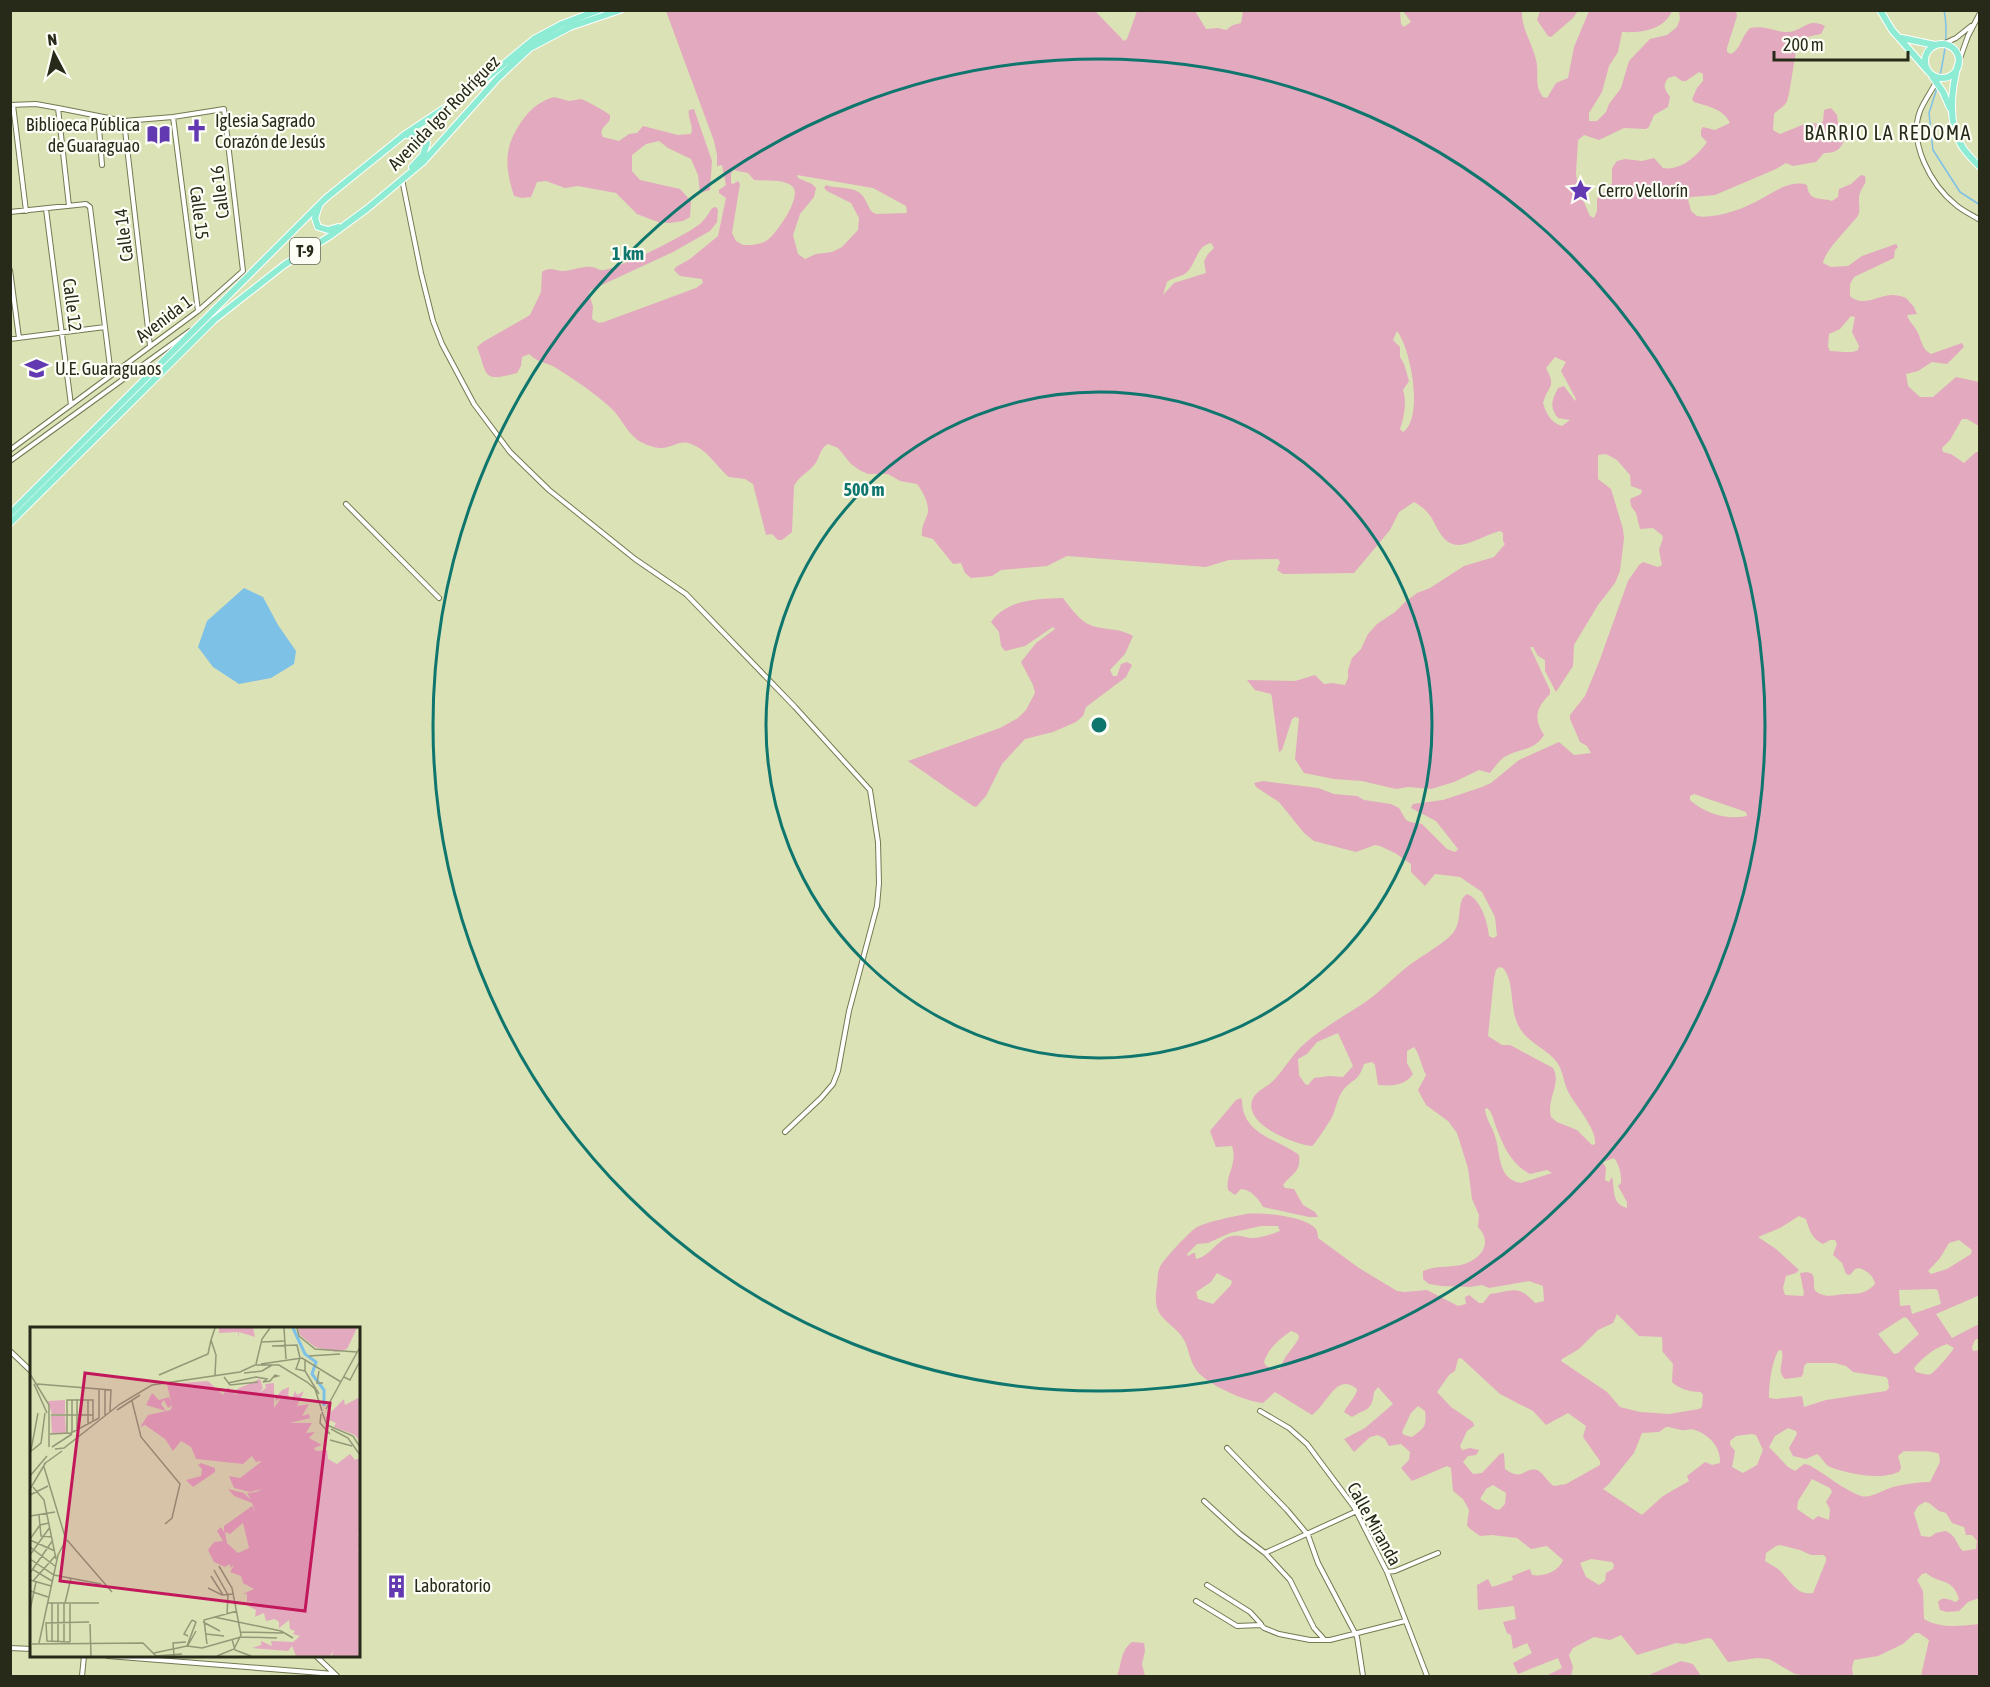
<svg xmlns="http://www.w3.org/2000/svg" width="1990" height="1687" font-family="'Asap Condensed',sans-serif">
  <rect width="100%" height="100%" fill="#dbe2b6"/>
  <path fill="#e2a9bf" fill-rule="evenodd" d="M666,11H1095L1124,41L1127,39L1137,11H1195L1206,29L1218,28L1226,30L1233,25L1241,23L1243,11H1400L1401,24L1404,27L1411,22L1403,11H1522C1521,30 1535,47 1537,65C1538,77 1535,87 1543,97L1547,98L1556,83L1568,78L1574,47L1589,11H1672C1664,30 1641,33 1622,32L1618,52L1609,66L1602,92L1589,113V121H1597L1606,112L1609,104L1621,88L1629,61L1650,39L1667,35L1677,27L1680,19L1679,11H1736L1737,16L1727,48V52L1731,54C1740,50 1741,37 1750,28C1767,25 1773,32 1788,32C1804,31 1807,17 1825,26L1821,34C1815,35 1804,37 1799,42C1795,47 1791,90 1787,101C1785,107 1778,109 1774,114L1773,130L1780,134L1807,123L1820,124L1823,121L1824,110L1831,108L1837,115L1839,131L1845,136C1842,149 1837,153 1824,153L1816,162L1793,166L1786,163L1776,169L1715,195L1691,197L1688,199L1691,211L1697,216C1711,219 1738,211 1751,204C1768,197 1788,178 1807,185C1809,202 1819,197 1832,201L1838,197L1839,189L1851,184L1861,175L1865,176C1867,185 1862,186 1860,193C1857,201 1862,211 1857,217C1849,227 1824,252 1823,263L1831,267L1848,266L1862,256L1896,244L1898,247L1895,250L1894,258L1854,277L1850,284V296C1863,308 1878,295 1892,295C1896,295 1902,296 1906,298L1914,307L1917,314L1907,315C1909,322 1915,326 1918,333C1922,342 1922,349 1931,354L1962,343L1964,347L1947,364L1932,362L1918,371L1906,374L1908,386L1920,397H1933L1956,377L1979,382V426L1967,419H1962L1950,440L1942,448L1943,452L1951,454L1964,463L1976,452H1980V1295L1936,1314L1952,1338L1979,1324V1338L1975,1340L1972,1347L1973,1351L1980,1350L1979,1598L1968,1602L1959,1611L1947,1612L1940,1610L1938,1602C1943,1595 1949,1600 1956,1602L1959,1599C1952,1577 1941,1585 1926,1573L1922,1574L1917,1580L1923,1591L1924,1619C1940,1629 1962,1626 1979,1624V1676H1921L1929,1640L1919,1633H1915L1903,1644L1878,1656L1854,1660L1852,1668L1853,1676H1809L1795,1674L1769,1659L1757,1658L1728,1662L1712,1639L1708,1638L1684,1644L1676,1643L1637,1655L1621,1635L1610,1640L1594,1637L1573,1648L1569,1655L1573,1667L1571,1676H1546L1562,1668L1558,1658L1518,1674L1513,1663L1532,1653L1527,1643L1513,1649L1511,1635L1507,1633L1503,1622L1516,1619L1514,1606L1478,1610L1477,1585L1488,1579L1492,1587L1513,1580L1512,1576L1530,1569L1532,1575C1545,1577 1559,1571 1563,1560L1547,1546L1531,1549L1517,1538L1492,1535L1480,1536L1469,1528L1467,1525L1469,1510L1463,1499L1453,1491L1451,1468L1447,1466L1412,1481L1401,1468L1409,1460L1410,1452L1401,1444L1389,1446L1385,1439L1378,1435L1370,1437L1354,1452L1344,1439L1365,1428L1393,1404L1378,1387L1374,1392C1372,1412 1366,1408 1352,1417L1344,1412C1347,1405 1357,1396 1357,1389C1336,1372 1328,1404 1312,1415L1275,1392L1263,1403C1246,1402 1203,1383 1195,1368C1190,1360 1189,1351 1185,1342C1179,1328 1162,1322 1157,1308C1155,1300 1156,1292 1157,1285C1158,1279 1157,1272 1160,1267C1162,1261 1191,1230 1197,1227C1211,1221 1230,1217 1246,1214C1260,1212 1306,1216 1316,1229C1317,1231 1318,1235 1318,1238L1359,1268L1397,1291L1405,1292L1427,1290L1458,1306L1466,1304L1465,1297L1469,1295L1479,1303H1483L1490,1294C1514,1291 1518,1284 1535,1303L1544,1301L1543,1286L1529,1281L1489,1288L1482,1285L1470,1287L1442,1286L1429,1284L1423,1279V1271C1436,1265 1448,1268 1461,1265C1480,1260 1494,1244 1478,1227L1479,1215L1472,1199L1468,1168L1457,1133L1448,1121L1426,1105L1418,1090L1426,1075C1422,1067 1419,1053 1414,1047L1407,1051V1063L1413,1074C1405,1086 1391,1086 1378,1085L1375,1065L1372,1062L1364,1064C1358,1082 1355,1077 1344,1089C1337,1097 1336,1110 1331,1119C1327,1125 1316,1143 1312,1146C1294,1144 1245,1125 1252,1101C1255,1090 1268,1087 1275,1079C1284,1069 1291,1057 1301,1047C1320,1029 1343,1017 1364,1003C1379,993 1393,978 1407,967C1420,957 1435,949 1448,938C1466,924 1454,902 1467,894C1481,899 1488,923 1489,936L1493,938L1497,936L1495,917L1482,892L1460,877L1435,874L1425,886L1411,872V864L1395,853L1380,846L1375,845L1356,852L1314,841L1304,833L1279,802L1256,787L1254,783L1263,781L1318,788L1334,794L1357,796L1364,800L1391,804L1399,808L1406,820L1410,822L1422,824L1447,849L1455,852L1458,849L1436,821L1411,808L1413,804L1443,800L1482,787L1491,783L1519,760L1559,742L1574,755L1591,753L1587,746L1580,742L1570,719V715L1585,696L1599,662L1628,581L1639,565L1643,562L1658,567L1662,565L1659,550L1663,538L1662,535L1653,528L1640,529L1636,513L1631,506L1630,499L1641,494L1642,490L1631,486L1630,475L1617,460L1606,454L1598,455V479L1611,489L1623,529L1624,538L1620,571L1615,583L1598,605L1574,645L1573,666L1556,692L1545,671V660L1538,656L1533,647H1530L1550,690V694C1536,708 1533,718 1544,735C1534,752 1517,748 1503,758C1498,762 1494,768 1490,773L1479,770L1454,782L1431,789L1408,787L1396,789L1362,781L1334,779L1304,773L1295,759L1299,718L1295,717L1292,719L1282,750L1279,752L1272,698L1271,694L1255,690L1247,680L1295,681L1315,675L1324,684L1332,683L1345,685L1348,678V670L1352,658L1361,649L1368,634L1377,624L1395,612L1404,603L1417,593L1430,588L1464,566L1494,557L1505,544L1503,541V533L1500,531C1487,534 1474,543 1460,545C1443,546 1438,528 1431,517C1427,511 1420,505 1414,502L1399,512L1390,530L1354,573L1283,574L1277,570L1280,562L1278,559L1229,560L1206,567L1067,556L1047,566L1001,570L992,576L971,578L965,573L961,563L953,564L933,539L922,536C921,526 926,520 928,512C929,503 922,490 917,484L900,481L888,474H868L861,471L851,464L838,448L828,444C820,448 820,457 815,464C809,472 799,476 794,486L792,532L782,540H778L772,534L766,535L753,484L745,479L729,477C716,466 708,450 691,444C680,439 671,449 660,448C655,448 647,445 643,443C629,437 622,419 612,409C595,393 575,380 556,368C545,361 540,364 529,354L522,357L521,366L517,373C481,383 488,375 477,347L483,342L530,315L541,292L542,272C551,266 554,271 563,271C572,271 582,266 591,267C596,267 599,271 604,270C622,267 687,235 701,223C706,218 709,213 712,208L716,207L718,210L717,222L710,231L673,252L591,290L589,293L593,307L592,319L599,323L604,322L696,288L703,283L702,279L680,276L674,270L676,267L690,259L718,236L726,198L719,193V190L726,185L722,165L717,166V155L714,141ZM1699,72L1703,74V81L1697,88L1692,99L1694,102C1707,106 1724,109 1730,123L1715,130L1703,127L1701,130V136L1707,142C1697,156 1681,171 1663,168L1654,158L1642,161L1625,159L1617,161L1612,168V183L1597,199V211L1594,218L1590,216L1578,189L1576,173L1578,140L1584,135L1599,140L1624,128L1646,129L1649,127L1654,115L1668,107L1670,97C1665,89 1662,87 1668,78L1675,76L1682,81H1686ZM733,170L748,173L754,180C765,181 783,179 792,186C804,195 775,236 766,241C758,245 751,245 743,245L736,241L732,233L740,184L738,181L733,184L731,183V174ZM797,175L873,188L906,206L907,213L876,214L872,212C868,207 866,199 861,194C853,186 837,189 826,185L824,188L827,191L851,203L859,218L858,230L842,247L832,252L816,254L805,259L798,254L793,235L800,214L814,197L816,188L812,184L798,178ZM1211,243L1214,248L1208,254L1204,261L1206,273L1174,283L1163,295L1167,282C1173,277 1184,277 1189,270C1197,260 1197,246 1211,243ZM1851,316L1855,317L1852,332L1859,346L1858,350C1852,354 1838,351 1830,351L1828,347L1829,334L1840,329ZM1397,331C1411,349 1424,418 1403,432L1400,429C1404,419 1407,401 1403,390L1409,381L1404,364L1400,357V347L1393,340ZM1555,357L1566,362L1561,371L1576,399L1575,401L1564,386L1558,388C1552,400 1549,407 1558,418L1570,420L1562,426C1551,423 1546,413 1543,403C1548,385 1557,388 1546,368ZM1694,794L1746,812L1747,816C1726,820 1706,814 1690,800V796ZM1499,967L1503,968C1516,983 1508,1011 1521,1030C1529,1043 1545,1048 1556,1061C1564,1071 1563,1084 1570,1095C1577,1107 1597,1130 1595,1144L1592,1145L1577,1130L1557,1122L1551,1117C1546,1099 1562,1084 1553,1068L1510,1045H1502L1488,1036L1494,978L1496,970ZM1338,1033L1353,1066L1343,1077L1330,1076L1314,1078L1308,1085L1305,1084L1299,1075L1298,1059L1307,1054L1317,1042ZM1487,1108C1492,1112 1493,1118 1495,1124C1503,1145 1510,1163 1530,1174L1547,1170L1552,1173L1521,1183C1497,1179 1501,1154 1495,1136C1492,1126 1486,1120 1485,1109ZM1614,1158C1619,1164 1622,1175 1621,1183L1618,1186L1627,1202V1208C1611,1204 1615,1189 1612,1177L1609,1182L1605,1180L1606,1168L1603,1162ZM1799,1216L1806,1219C1809,1230 1812,1239 1823,1244L1830,1240H1835L1837,1244L1833,1255L1842,1263L1846,1274L1850,1275L1855,1269L1859,1268C1866,1270 1874,1276 1875,1284C1866,1294 1858,1294 1845,1294C1835,1295 1828,1298 1818,1293C1808,1288 1823,1268 1800,1273L1804,1293L1803,1296L1785,1295L1783,1288L1786,1276L1796,1273L1799,1270L1776,1249L1758,1237L1780,1228ZM1261,1226H1278L1280,1231C1273,1234 1259,1238 1252,1238C1242,1237 1238,1234 1228,1237C1216,1242 1210,1256 1196,1259L1195,1253H1193L1188,1256L1187,1254L1197,1244L1208,1243L1230,1233ZM1959,1240L1972,1250L1971,1254L1947,1269L1931,1274L1928,1271L1940,1258L1949,1243ZM1217,1273L1232,1281L1231,1285L1213,1304L1198,1299L1196,1292L1211,1282ZM1936,1289L1938,1291L1941,1304L1912,1314L1910,1305L1900,1306L1899,1290ZM1617,1314L1639,1336L1662,1337C1664,1357 1658,1346 1673,1364L1672,1382C1679,1389 1691,1392 1701,1392L1703,1395L1702,1407L1699,1409L1669,1414L1640,1412L1620,1407L1607,1392L1561,1361L1562,1359L1579,1349L1598,1330L1613,1323ZM1904,1317L1907,1318L1919,1334L1898,1353L1894,1354L1878,1334ZM1291,1331L1298,1334L1299,1338C1293,1349 1282,1358 1280,1370L1266,1366L1264,1362C1268,1349 1279,1339 1291,1331ZM1947,1344L1954,1348C1952,1352 1934,1373 1931,1374C1927,1376 1921,1373 1916,1372L1914,1368C1923,1357 1934,1348 1947,1344ZM1781,1350C1786,1360 1775,1370 1785,1379L1801,1377L1803,1374L1804,1366L1807,1363H1835L1846,1366L1853,1372L1886,1377L1888,1380L1889,1388L1886,1391L1826,1400L1804,1407L1802,1396L1776,1399L1769,1398C1769,1384 1771,1365 1778,1351ZM1461,1358L1500,1394L1533,1411L1546,1425L1568,1413L1586,1426L1583,1437L1600,1461V1465L1566,1484L1554,1486C1548,1483 1543,1472 1537,1470C1524,1467 1523,1482 1505,1469L1504,1453L1500,1454L1482,1473L1473,1474L1463,1462L1468,1456L1476,1455L1479,1450L1470,1448L1462,1450L1460,1446L1467,1431L1474,1426L1473,1422L1451,1407L1437,1392L1449,1375L1455,1371L1458,1359ZM1418,1406L1425,1411C1427,1427 1424,1428 1412,1437L1404,1435L1402,1432L1411,1413ZM1666,1427C1672,1427 1675,1429 1681,1430C1686,1431 1690,1428 1695,1430C1710,1435 1721,1448 1720,1463L1712,1465L1705,1462L1687,1476L1689,1481L1663,1496L1642,1515L1603,1489L1608,1485L1634,1453L1642,1433L1659,1432ZM1788,1428L1796,1431L1797,1434L1789,1448L1793,1456L1806,1459L1817,1454C1822,1457 1824,1464 1830,1467C1848,1474 1884,1481 1900,1471L1901,1467L1898,1456L1904,1451C1913,1452 1932,1450 1939,1454L1940,1462L1930,1482C1919,1482 1908,1484 1897,1486C1885,1488 1872,1499 1861,1496C1842,1489 1827,1475 1809,1465L1804,1464L1795,1471L1788,1467L1769,1447L1775,1436ZM1752,1434L1756,1435L1763,1450L1757,1465L1743,1473L1732,1467L1735,1451L1730,1445V1441L1736,1436ZM1812,1479L1830,1488L1832,1492L1826,1502L1830,1509L1829,1520L1818,1516L1813,1520L1797,1509L1798,1501ZM1493,1485L1506,1493L1505,1504L1499,1510L1495,1509L1480,1499L1486,1489ZM1925,1502L1929,1503L1939,1511L1946,1513L1952,1523L1964,1527L1966,1535H1972L1977,1541L1976,1549L1963,1551C1956,1545 1957,1535 1945,1531L1936,1533L1930,1537L1921,1536L1914,1513L1918,1506ZM1780,1545L1800,1550L1811,1555H1823L1826,1557V1561L1813,1593C1795,1596 1789,1578 1778,1569C1774,1566 1769,1564 1765,1561L1766,1553L1776,1546ZM1591,1559L1612,1562L1614,1565L1613,1569L1606,1573L1605,1581L1599,1585L1586,1577L1580,1563Z
    M1540,11V10L1578,11L1573,18L1551,37L1548,36L1537,20Z
    M554,97L569,101L581,99C587,101 605,111 610,115V119C607,126 598,128 603,137L619,141L629,134L637,133L643,126L678,135L691,134C694,125 687,118 689,110L694,109L712,161L710,190L700,193L698,175L691,159L668,148L659,141L646,144L632,155V171L640,180L680,189L691,201L690,217L683,221L670,223L658,222L637,214L616,193L578,186L565,188L546,181L537,182L531,197L522,198L514,196C506,170 503,151 518,127C527,112 537,102 554,97Z
    M1063,598C1069,606 1077,617 1086,623C1100,631 1119,627 1133,636L1125,654L1110,670L1113,676H1117L1121,664L1127,662L1132,665L1126,677L1086,707L1083,716L1076,722L1053,732L1025,739L1002,764L986,796L976,807L973,806L908,761L1000,728L1018,718L1026,710L1035,693L1033,685L1021,662L1036,643L1055,629L1053,627L1050,629L1025,646L1005,651L1001,646L999,632L991,622C1008,599 1037,599 1063,598Z
    M1241,1098L1242,1100C1242,1134 1275,1138 1299,1155C1301,1173 1292,1173 1283,1185L1285,1188L1294,1189L1303,1205L1315,1212L1318,1217H1309L1263,1207C1259,1199 1250,1189 1241,1189L1235,1195L1228,1190C1225,1175 1238,1164 1232,1146L1216,1147L1210,1131L1236,1100Z
    M1132,1642L1144,1643L1145,1651L1142,1664L1145,1676H1117C1122,1664 1120,1651 1132,1642Z
    M1681,1661L1693,1664L1701,1676H1647Z"/>
  <path fill="#7dc1e7" d="M244,588L263,597L278,625L296,651L294,664L271,678L239,684L213,667L198,647L207,621Z"/>
  <g fill="none" stroke-linecap="round" stroke-linejoin="round">
    <path stroke="#7dc1e7" stroke-width="1.5" d="M1939,80C1944,57 1949,34 1944,10
      M1937,88L1929,113L1933,150L1960,192L1980,205"/>
    <defs>
      <path id="minor" d="M1941,45L1956,38L1971,26
        M1958,64L1968,36L1980,13
        M1936,82C1931,92 1924,101 1920,111C1908,143 1931,185 1956,205C1963,211 1972,215 1980,220
        M10,105L36,104L58,108L124,121L173,117L224,109L243,271L198,311L10,450
        M13,105L26,211
        M58,108L69,206
        M98,116L102,165
        M173,117L198,311
        M124,121L150,346
        M402,179L421,273L433,321L442,344L474,404L510,452L549,490L635,559L686,594L795,707L870,790L878,842L879,883L877,906L849,1011L838,1071L833,1084L821,1098L785,1132
        M46,209L71,405
        M10,212L86,204L90,207L111,375
        M10,270L19,338
        M10,339L105,327
        M10,461L190,331
        M346,504L439,598
        M10,1351L32,1372
        M1260,1411L1289,1428L1307,1444L1354,1507L1387,1572L1427,1676
        M1227,1448L1287,1510L1308,1535L1318,1563L1357,1637L1363,1676
        M1204,1501L1240,1534L1265,1553L1290,1580L1314,1628L1323,1638
        M1265,1553L1357,1511
        M1387,1572L1395,1571L1438,1553
        M1207,1585L1250,1612L1261,1624
        M1196,1601L1237,1626L1261,1625L1264,1628L1279,1634L1310,1640H1330L1405,1621
        M10,1648L32,1649
        M108,1656L334,1674
        M316,1656L337,1676
        M82,1676L84,1656"/>
      <path id="trunk" d="M1880,10L1892,30L1928,71
        M1902,38L1935,45
        M1925 61a17 17 0 1 1 34 0a17 17 0 1 1-34 0Z
        M1958,64C1951,91 1947,124 1963,148C1968,155 1974,161 1980,167
        M1932,76L1943,92L1950,108
        M407,135L421,134L427,143L423,155L412,167
        M319,206L315,218L318,227L328,230L338,227
        M10,514L326,198L404,135L476,87L534,39L562,24L599,10
        M10,523L214,320L284,265L330,236L368,208L423,162L498,78L530,48L570,27L620,10"/>
    </defs>
    <use href="#minor" stroke="#747952" stroke-width="6"/>
    <use href="#trunk" stroke="#fff" stroke-width="8"/>
    <use href="#minor" stroke="#fff" stroke-width="4"/>
    <use href="#trunk" stroke="#8eecd4" stroke-width="6"/>
  </g>
  <g fill="none" stroke="#0f766e" stroke-width="3">
    <circle cx="1099" cy="725" r="333"/>
    <circle cx="1099" cy="725" r="666"/>
  </g>
  <defs>
    <symbol id="church-bare" viewBox="-9 -9 18 18"><path d="M-1.2-6h2.4v3.5h3.3v2.4h-3.3V6h-2.4V-.1h-3.3v-2.4h3.3Z" fill="#6339b1" stroke="#fdfff6" stroke-width="2.5" paint-order="stroke"/></symbol>
    <symbol id="library-bare" viewBox="-9 -9 18 18"><path d="M-6-4Q-3-5.5-.7-3.5V5Q-3 3-6 4ZM6-4Q3-5.5 .7-3.5V5Q3 3 6 4Z" fill="#6339b1" stroke="#fdfff6" stroke-width="2.5" paint-order="stroke"/></symbol>
    <symbol id="sight-bare" viewBox="-9 -9 18 18"><path d="M0-6L1.8-2.2L6-1.7L2.9 1.2L3.7 5.4L0 3.3L-3.7 5.4L-2.9 1.2L-6-1.7L-1.8-2.2Z" fill="#6339b1" stroke="#fdfff6" stroke-width="2.5" paint-order="stroke"/></symbol>
    <symbol id="school-bare" viewBox="-9 -9 18 18"><path d="M0-5L7-2L0 1L-7-2ZM-4 1L0 2.5L4 1V4Q0 6-4 4Z" fill="#6339b1" stroke="#fdfff6" stroke-width="2.5" paint-order="stroke"/></symbol>
    <symbol id="building-bare" viewBox="-9 -9 18 18"><path d="M-4-6H4V6H1V3H-1V6H-4ZM-2.5-4.3h1.7v1.8h-1.7ZM.8-4.3h1.7v1.8H.8ZM-2.5-1h1.7V.8h-1.7ZM.8-1h1.7V.8H.8Z" fill="#6339b1" stroke="#fdfff6" stroke-width="2.5" paint-order="stroke"/></symbol>
  </defs>
  <g fill-rule="evenodd">
    <use href="#church-bare" x="180" y="114" width="33" height="33"/>
    <use href="#library-bare" x="142" y="118" width="33" height="33"/>
    <use href="#sight-bare" x="1564" y="174" width="33" height="33"/>
    <use href="#school-bare" x="20" y="352" width="33" height="33"/>
    <use href="#building-bare" x="380" y="1570" width="33" height="33"/>
  </g>
  <g text-anchor="middle" stroke-width="4.5" stroke-linejoin="round" paint-order="stroke">
    <rect fill="#fdfff6" stroke="#686a5b" stroke-width="1.5" x="290" y="238" width="30" height="26" rx="4.5"/>
    <g font-size="16" font-weight="bold" fill="#282a19">
      <text x="305" y="257">T-9</text>
    </g>
    <g font-size="18" fill="#282a19" stroke="#fdfff6">
      <text transform="translate(444 113) rotate(-46)" y="6">Avenida Igor Rodríguez</text>
      <text transform="translate(220 192) rotate(-97)" y="6">Calle 16</text>
      <text transform="translate(199 213) rotate(83)" y="6">Calle 15</text>
      <text transform="translate(124 235) rotate(-97)" y="6">Calle 14</text>
      <text transform="translate(72 305) rotate(83)" y="6">Calle 12</text>
      <text transform="translate(164 319) rotate(-37)" y="6">Avenida 1</text>
      <text transform="translate(1374 1524) rotate(61)" y="6">Calle Miranda</text>
    </g>
    <g font-size="18" fill="#282a19" stroke="#fdfff6" text-anchor="start">
      <text x="215" y="127">Iglesia Sagrado<tspan x="215" dy="21">Corazón de Jesús</tspan></text>
      <text x="140" y="131" text-anchor="end">Biblioeca Pública<tspan x="140" dy="21">de Guaraguao</tspan></text>
      <text x="1598" y="197">Cerro Vellorín</text>
      <text x="55" y="375">U.E. Guaraguaos</text>
      <text x="414" y="1592">Laboratorio</text>
    </g>
    <g font-size="20" letter-spacing="1.5" fill="#282a19" stroke="#fdfff6">
      <text x="1888" y="140">BARRIO LA REDOMA</text>
    </g>
  </g>
  <g transform="translate(30 1327)">
    <rect width="330" height="330" fill="#dbe2b6"/>
    <path d="M189,1H223L225,10L209,5L208,10V5L189,6ZM268,1H327L317,22L306,25L285,20L270,8ZM230,52L233,61L229,66L236,61L235,57L244,56V81L251,71L246,74L245,71L252,63L259,60L258,71L262,72L265,64L267,68L274,64L267,79L279,77L272,89L279,87L280,91L260,96H282L276,106L285,105L279,111L292,118L284,121L286,124L297,123L298,132L307,137L320,127L325,133L330,131V206L327,208H330V223L326,224H330V329H302L303,324L300,329H266L262,319L258,324L222,321L231,318V314L242,319L241,314L263,315L270,309L263,307L265,304L260,302L259,293L249,301V295L245,292L236,294L234,286L225,290L226,283L218,279L222,274L217,275V267H213L224,262L213,256L211,249L200,245L204,238L200,241V237L195,240L184,235L178,223L184,215L193,214L187,204L191,200L194,205V199L222,179L225,184L222,176L204,169L198,162L214,166L221,173L217,166L226,165L232,162L220,165L204,161L199,149L210,151L232,134L226,135L222,129L213,137L166,132L161,120L151,114L143,124L135,112L115,98L110,100L118,88L141,83L142,78L138,81L134,73L131,77L136,84L116,78L122,66L129,73L139,70L141,75L137,57L178,54L193,68L198,60L206,68L207,62ZM213,196L219,221L208,226L197,216L195,205L200,207ZM330,70L329,107L330,115L325,108L304,100L306,96L295,91L314,72L315,78ZM35,73V87H22L18,74ZM21,89H35L36,106H22ZM171,136L185,141V145L163,160L156,153L171,149L172,142L168,138Z" fill="#e2a9bf" fill-rule="evenodd"/>
    <path fill="none" stroke="#7dc1e7" stroke-width="3" d="M263,1L275,27L286,35L282,47L294,63V79"/>
    <path fill="none" stroke="#939877" stroke-width="1.5" d="M254,1L256,32M267,1L269,9L285,22L327,25M232,15L254,14M242,19L267,18L270,31M279,29L310,27M270,31L266,42L275,44M275,32V44L289,67M226,37L232,12L240,1M231,37L272,31L311,55M289,44L287,56H293M214,46L232,44L242,38M0,47L19,78V120M129,48L178,27L181,13M185,48L186,28L181,13L185,1M194,50L200,58L228,55M314,50L320,53L330,34M198,56L226,50L237,52L233,55L240,54L245,48L248,49L244,50M4,57L17,86M7,57L81,63L80,84M75,63V88M47,72V103M42,73V106M58,73V97M102,74L111,110L150,157L142,191L135,197M296,82L330,20M87,83L110,68M292,85L297,98L323,109L330,120M291,87L290,96L300,107M21,88H63M69,91V63M301,102L318,111L330,128M20,107L41,106L69,91M37,107V73H63V94M300,113L322,119M22,120L42,107M25,122L34,121L90,77L122,58L210,45L225,38H249L277,55L285,62L292,84M1,123L8,86M0,125L11,116L15,86M14,137L32,124M0,149L17,129M3,160L14,173L26,232M0,162L16,135M0,168L18,159M9,188L11,209L22,210M0,189L25,185M0,212L10,198L19,196M0,213L25,224M37,213L82,265M0,220L25,239M0,228L20,200M0,232L24,248L71,257M2,242L22,254M184,243L198,268L197,287M0,246L23,213M181,249L193,268M0,253L21,259M3,254L26,228M178,261L192,268L204,267M0,264L18,270M17,276H69M22,276V314M34,276V315M35,276L41,251M28,277V314M40,277V315M0,283L6,255M184,290L251,304L263,311M173,295L190,304M60,297L61,329M211,305L253,306M176,307L194,309M158,309L154,307L162,293M202,312L205,323L221,329M40,315L17,314L16,296L59,295M9,316L28,228L36,213L14,140M2,317L113,316L126,329M177,317L174,293L207,284M157,319L166,295L162,293M157,320L166,304M124,326L157,319L172,321L211,310L247,311M126,329L152,327M144,329L143,316L156,315M187,329L204,322L211,308L202,261L189,239"/>
    <path fill="#c2185b" fill-opacity="0.15" stroke="#c2185b" stroke-width="3" d="M55,46L300,76L275,284L30,254Z"/>
    <rect width="330" height="330" fill="none" stroke="#282a19" stroke-width="3"/>
  </g>
  <circle cx="1099" cy="725" r="9" fill="#0f766e" stroke="#fdfff6" stroke-width="3"/>
  <g font-size="18" text-anchor="middle" font-weight="bold" fill="#0f766e" stroke="#fdfff6" stroke-width="4.5" stroke-linejoin="round" paint-order="stroke">
    <text x="628" y="260">1 km</text>
    <text x="864" y="496">500 m</text>
  </g>
  <rect width="1990" height="1687" fill="none" stroke="#282a19" stroke-width="24"/>
  <g transform="translate(54 54) rotate(353)" stroke="#fdfff6" stroke-width="4.5" paint-order="stroke">
  <path d="M0-4.5L10 22L0 15L-10 22Z" fill="#282a19"/>
  <text y="-9" font-size="16" font-weight="bold" text-anchor="middle" fill="#282a19">N</text>
  </g>
  <path d="M1774 51v9h134v-9" fill="none" stroke="#282a19" stroke-width="3"/>
  <text x="1783" y="51" font-size="18" fill="#282a19" stroke="#fdfff6" stroke-width="4.5" paint-order="stroke">200 m</text>
</svg>
